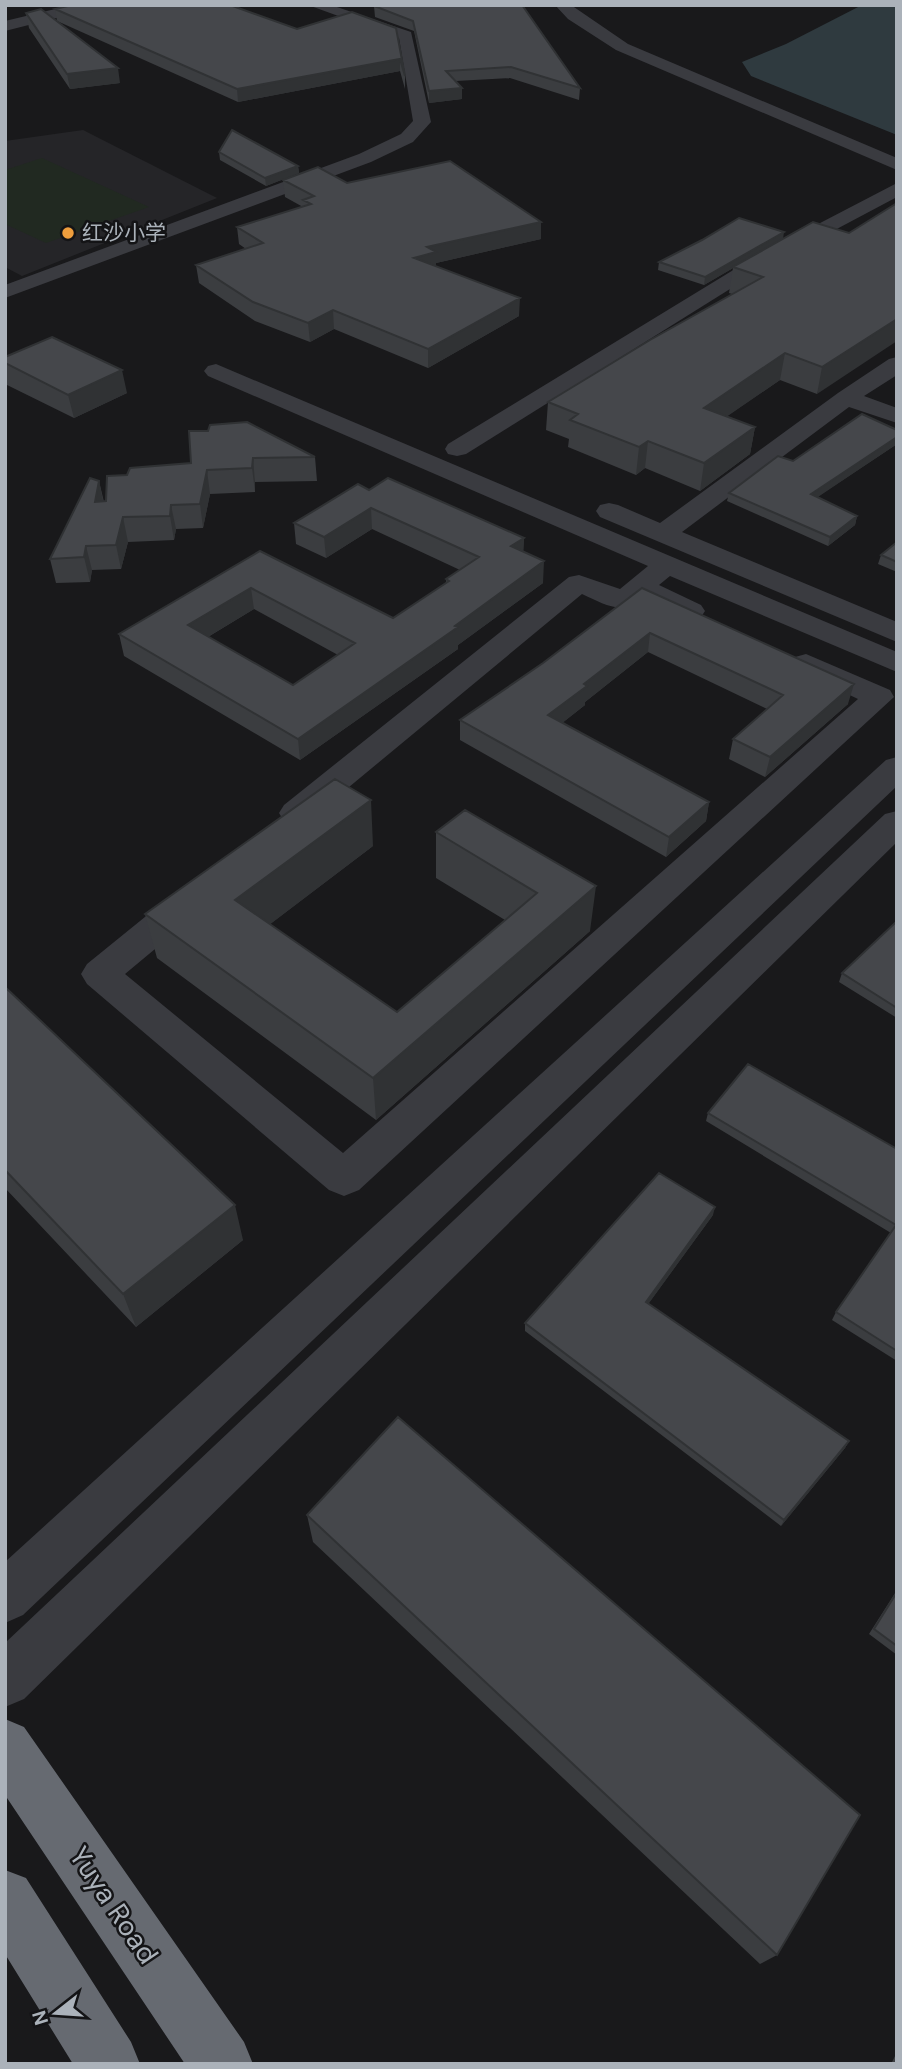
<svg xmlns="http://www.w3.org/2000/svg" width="902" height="2069" font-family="'DM Sans','Noto Sans SC',sans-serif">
  <rect width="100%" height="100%" fill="#19191b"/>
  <path fill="#252528" d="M83,130L217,198L22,276L5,267V141Z"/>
  <path fill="#212921" d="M42,158L149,207L46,243L5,224V170Z"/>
  <path fill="#2f3a3f" d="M862,5H897V135L751,76L742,62L786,44Z"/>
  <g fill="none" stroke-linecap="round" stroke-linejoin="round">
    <path fill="#3a3b40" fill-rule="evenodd" d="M72,5H98L96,8L5,31V21Z
      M308,5H331L411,32L431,122L413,142L371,162L5,298V285L359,154L401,134L413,121L399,38Z
      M555,5H571L628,44L897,158V170L616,50L568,19Z
      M897,183V197L767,266L466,454L457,456L448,454L445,449L448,444L753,258Z
      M897,357V375L864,396L897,408V423L849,407L682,532L897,622V642L600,517L596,511L600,505L609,503L618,505L660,523L838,393L889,359Z
      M216,364L897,652V672L670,576L659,585L701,605L705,611L701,617C681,622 661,608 643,599C622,616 604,604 582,594L308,821L296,824L284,821L279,813L284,805L569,577L579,575L620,589L648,566L208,376L204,371L208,366Z
      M806,654L890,690L894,697L359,1190L344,1196L329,1190L87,984L81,974L87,964L177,891L190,887L203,891L208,900L203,909L125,974L343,1153L858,699L795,669L791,663L795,657Z
      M897,757V786L23,1615L5,1623V1562L886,760Z
      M897,811V842L24,1699L5,1707V1643L885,814Z"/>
    <path fill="#666a71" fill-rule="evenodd" d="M5,1719L24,1727L244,2042L253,2064H185L5,1795Z
      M5,1870L26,1878L131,2042L140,2064H73L5,1954Z"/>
  </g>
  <path fill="#3b3d40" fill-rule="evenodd" d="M378,5L580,88L579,100L510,78L456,81L462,88V99L429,103L414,31L375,17L374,6Z
    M55,9L297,29L396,28L405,76V89L400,71L238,102L57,21Z
    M26,13L120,83L70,89L29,28Z
    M219,152L298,166L299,173L266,186L220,160Z
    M283,180L347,183L541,239L436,263V267L519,316L428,368L334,329L310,342L255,321L199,283L196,265L246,249L239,244L237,227L303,207L285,197Z
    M897,203L817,394L780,380L727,416L755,427L750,454L700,491L645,468L636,475L568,447L569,439L546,430L548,402L732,294L729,293L733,268L704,285L658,270L659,262L783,239L849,233Z
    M5,357L127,393L74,418L5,384Z
    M189,431L315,457L317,481L255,482V492L210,494L203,528L176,529L174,540L128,542L121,569L92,570L90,582L56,583L50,559L99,481L104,502L106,501L127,475L191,463Z
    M897,444L817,497L857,516L855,525L828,546L727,501L729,493L793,461Z
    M369,490L524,538L523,552L543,583L458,645V649L300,760L124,656L119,634L260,551L393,618L446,583V579L460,570L372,529L326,558L296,544L294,523ZM254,609L338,655L293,685L208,637Z
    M897,542V572L878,564L881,555Z
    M642,588L848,704L765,777L729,759L733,739L767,709L648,652L585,702V705L562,723L709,802L706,821L666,857L460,740V720L543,663Z
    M465,810L590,931L376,1120L157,958L145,914L373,846L270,924L397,1012L505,920L436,878V832Z
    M897,921V1018L839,982L842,973Z
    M5,987L243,1240L136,1327L5,1188Z
    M708,1113L897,1149V1361L832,1320L836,1312L891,1233L706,1121Z
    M713,1215L648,1304L849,1441L845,1448L781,1526L525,1331V1323Z
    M307,1515L777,1955L760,1964L313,1542Z
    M897,1590V1655L869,1634Z
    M897,2052V2064H891Z"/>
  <path fill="#303234" d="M400,59V71L238,102L237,89Z
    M118,68L120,83L70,89L67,74Z
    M462,88V99L429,103V91Z
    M298,166L299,173L266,186L265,178Z
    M541,222V239L436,263V270L414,258L427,247Z
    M784,232L783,239L704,285L705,277Z
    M520,298L519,316L428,368V349Z
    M333,310L334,329L310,342L308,323Z
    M897,319V341L817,394L822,367Z
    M785,353L780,380L700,435L704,408Z
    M122,370L127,393L74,418L68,395Z
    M755,427L750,454L700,491L704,463Z
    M897,437V444L809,503L811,494Z
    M648,441L645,468L636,475L639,447Z
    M253,458L255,482V492L252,468Z
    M207,470L210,494L203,528L200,504Z
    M99,481L104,505L95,502Z
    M171,505L176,529L174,540L170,516Z
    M371,508L372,529L326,558L324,537Z
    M857,516L855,525L828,546L830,537Z
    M123,517L128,542L121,569L116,545Z
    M524,538L523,559L511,546Z
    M86,546L92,570L90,582L84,557Z
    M544,561L543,583L458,645V649L300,760L298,739Z
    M251,588L254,609L191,647L188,625Z
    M650,633L648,652L585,702V705L547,735L548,715L584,684Z
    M854,684L848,704L765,777L770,757Z
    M371,800L373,846L243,945L235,900Z
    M709,802L706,821L666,857L669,837Z
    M596,886L590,931L376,1120L373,1078Z
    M235,1205L243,1240L136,1327L123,1294Z
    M715,1207L713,1215L644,1310L646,1302Z
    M849,1441L845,1448L781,1526L784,1520Z"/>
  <path fill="#45474b" stroke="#303234" stroke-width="2" fill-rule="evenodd" d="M72,5H230L297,29L352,12L396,28L405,76L400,59L237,89L55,9Z
    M378,5H522L580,88L511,67L446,71L462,88L429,91L413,21L374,6Z
    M41,9L118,68L67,74L26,13Z
    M232,130L298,166L265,178L219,152Z
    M450,161L541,222L427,247L436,252L414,258L520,298L428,349L333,310L308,323L253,302L196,265L263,243L237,227L311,204L303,200L314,196L283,180L318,167L347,183Z
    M897,203V319L822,367L785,353L704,408L755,427L704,463L648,441L639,447L570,420L578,414L548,402L650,340L763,277L733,267L813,222L849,233Z
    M739,218L784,232L705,277L659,262L702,240Z
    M52,337L122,370L68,395L5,363V357Z
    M862,414L897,430V437L811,494L857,516L830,537L729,493L778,456L793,461Z
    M247,422L315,457L253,458L252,468L207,470L200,504L171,505L170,516L123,517L116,545L86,546L84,557L50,559L90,478L99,481L95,502L106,501L107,476L127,475L130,468L191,463L189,431H208L210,425Z
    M388,478L524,538L511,546L544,561L455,626L458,627L298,739L119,634L260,551L393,618L449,581L446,579L479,557L371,508L324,537L294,523L358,484L369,490ZM251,588L355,643L293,685L188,625Z
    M897,542V562L881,555Z
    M642,588L854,684L770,757L733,739L783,695L650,633L584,684L587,686L548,715L709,802L669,837L460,720L543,663Z
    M335,779L371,800L235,900L397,1012L537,893L436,832L465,810L596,886L373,1078L145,914Z
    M897,921V1008L842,973Z
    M5,987L235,1205L123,1294L5,1170Z
    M748,1064L897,1149V1351L836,1312L896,1225L708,1113Z
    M659,1173L715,1207L646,1302L849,1441L784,1520L525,1323Z
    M398,1417L860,1815L777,1955L307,1515Z
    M897,1592V1646L874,1629Z"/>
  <circle fill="#ef9e3d" stroke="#141416" stroke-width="2.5" cx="68" cy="233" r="7"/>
  <g text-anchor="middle" stroke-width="5" stroke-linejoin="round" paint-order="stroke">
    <g font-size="21" fill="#abb2ba" stroke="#141416" text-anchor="start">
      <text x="82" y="240">红沙小学</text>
    </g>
    <g font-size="28" fill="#abb2ba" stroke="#141416">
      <text transform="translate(114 1905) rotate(56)" y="10">Yuya Road</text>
    </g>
  </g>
  <rect width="902" height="2069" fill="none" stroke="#abb2ba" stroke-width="14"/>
  <g transform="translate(56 2013) rotate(253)" stroke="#141416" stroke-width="5" paint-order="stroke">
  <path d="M0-5L12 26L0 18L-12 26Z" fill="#abb2ba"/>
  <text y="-10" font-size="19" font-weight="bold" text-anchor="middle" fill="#abb2ba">N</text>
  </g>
</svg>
